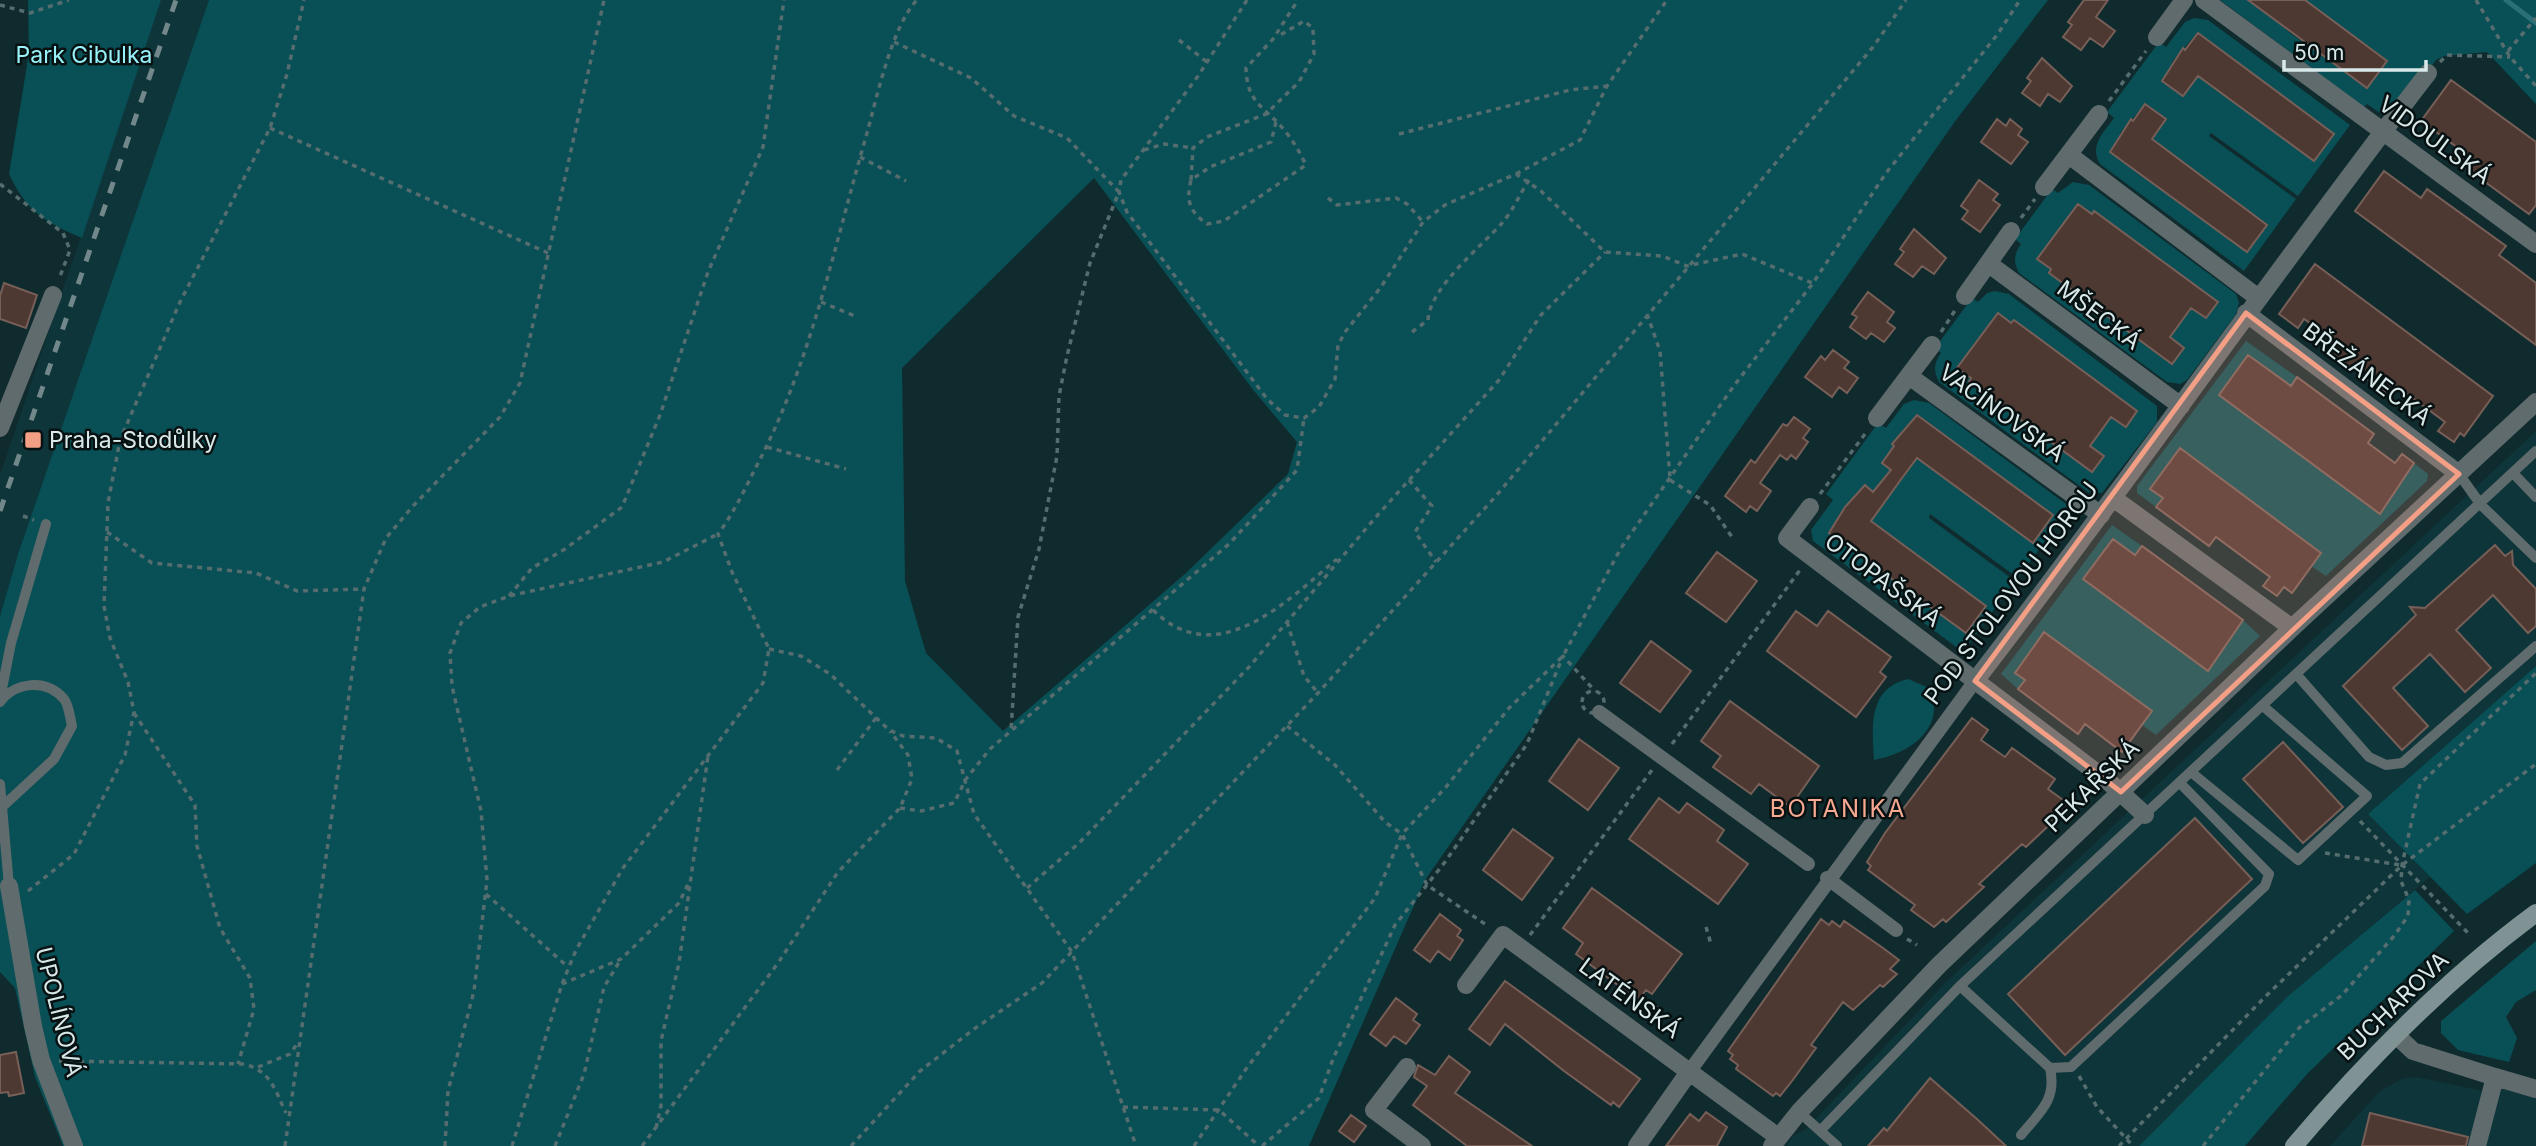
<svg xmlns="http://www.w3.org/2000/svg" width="2536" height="1146" font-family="Inter,sans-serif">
  <rect width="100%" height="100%" fill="#102b2e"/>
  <path fill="#0e3539" d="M161,0H209L18,554L0,616V475Z
    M2536,431V666L2368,814L2430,877L2288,996L2139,1146H1786L1793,1136L1806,1129L1946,982Z
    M2416,1077L2488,1092L2499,1088L2536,1098V1146H2330L2380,1091L2402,1079Z"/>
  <path fill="#085056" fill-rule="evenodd" d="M28,0H161L82,238C45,222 27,212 9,174L29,53Z
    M209,0H2048L1956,120L1425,880L1309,1146H63L35,1077L15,988L0,972V616L18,554ZM1094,178L1254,391L1297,442L1288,474L1186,573L1003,731L926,653L905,581L902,368Z
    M2220,0H2248L2252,3L2254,0L2290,33L2367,88L2387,60L2305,0H2536V104L2487,52L2444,56L2436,60L2390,120L2367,104L2364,107Z
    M2194,18L2208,20L2350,125L2298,196L2211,133L2209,136L2296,199L2244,271L2100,164C2089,146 2103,133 2114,118L2107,112L2159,42L2166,47L2185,22ZM2197,33L2219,49L2183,96L2163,81L2175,64L2172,62ZM2240,65L2333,134L2314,161L2220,92ZM2145,104L2166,119L2131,167L2120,133ZM2173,155L2267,224L2247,252L2170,197Z
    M2073,182L2089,185L2236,294L2239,303L2236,314L2187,380L2180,384L2167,382L2019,273C2013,262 2014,254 2021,244L2015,239L2052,189L2058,193Z
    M1995,291L2009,294L2157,406V422L2102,493L2088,492L1939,382C1933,371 1934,363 1941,353L1935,348L1972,298L1978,302L1987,293Z
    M2246,341L2297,377L2291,386L2248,355L2219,395L2380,514L2414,463L2428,474L2427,481L2326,576L2311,566L2321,552L2180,449L2150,488L2163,498L2156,507L2137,493V486Z
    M1914,400L1929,403L2070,507L2018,578L1930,514L1929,518L2015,581L1963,652L1813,541L1811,530L1833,500L1826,494L1878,423L1886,428L1904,404ZM1916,415L1938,431L1900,482L1888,474L1891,470L1882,462L1894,446L1892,443ZM1959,447L2052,515L2033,542L1939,474ZM1864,486L1885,501L1850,549L1829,533L1842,517L1839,514ZM1893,537L1986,606L1966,633L1872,564Z
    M2112,525L2142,546L2135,555L2113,539L2091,586L2208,670L2243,620L2260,636L2156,735L2142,725L2151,711L2044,633L2015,672L2025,680L2018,689L2001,674Z
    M2536,666V863L2467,914L2368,814Z
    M1908,679L1929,688C1948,728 1909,754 1874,760C1872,727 1868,688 1908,679Z
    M2415,890L2454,931L2307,1074L2245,1146H2139L2288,996Z
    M2536,941V990L2516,1002L2506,1017L2517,1038L2509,1062L2458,1050L2441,1033V1021Z"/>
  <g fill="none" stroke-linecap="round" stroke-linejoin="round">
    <path stroke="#2a6f75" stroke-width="5" d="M2506,0L2536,23"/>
  </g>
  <path fill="#4e3832" stroke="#775f58" stroke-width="2" d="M2084,0H2108L2096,17L2115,31L2103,47L2090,38L2081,50L2063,37L2072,25L2068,22Z
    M2248,0H2305L2387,61L2367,88Z
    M2198,33L2334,134L2314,161L2198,76L2183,96L2162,81L2183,48L2185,50Z
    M2042,58L2072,86L2060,102L2048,94L2040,106L2022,93L2031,81L2027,78Z
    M2451,80L2536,142V205L2529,214L2451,157L2458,148L2421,121Z
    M2145,104L2166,119L2152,139L2267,225L2247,252L2110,152L2131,119L2133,121Z
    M1997,119L2006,126L2010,119L2022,129L2018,135L2028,142L2011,164L1981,142Z
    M2384,171L2421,198L2427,189L2506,246L2499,255L2536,283V345L2355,211Z
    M1979,180L1998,194L1993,200L2000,205L1980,232L1962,219L1968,211L1961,206Z
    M2078,204L2092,214L2094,211L2218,302L2206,318L2191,308L2170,337L2184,348L2172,364L2049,273L2051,269L2037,259Z
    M1914,229L1946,258L1934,274L1922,266L1913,277L1895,264L1904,252L1900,249Z
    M2315,264L2493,396L2464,436L2460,433L2454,442L2438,431L2445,422L2392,383L2385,392L2331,353L2338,343L2304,319L2298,328L2279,314Z
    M4,283L37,295L26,328L0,319V296Z
    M1868,292L1894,312L1887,322L1895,328L1884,342L1871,333L1866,339L1850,327L1857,317L1852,314Z
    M1998,313L2011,323L2014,320L2137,411L2126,427L2111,417L2090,446L2104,456L2092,472L1969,382L1971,378L1957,368Z
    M1833,350L1849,362L1844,368L1858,378L1847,393L1839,387L1832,397L1805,377L1821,356L1825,360Z
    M2248,355L2291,386L2297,377L2374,434L2368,443L2395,463L2402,454L2414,463L2380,514L2219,395Z
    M1917,415L2053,515L2033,543L1917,458L1902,478L1871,521L1986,606L1966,633L1829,533L1845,507L1865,485L1873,492L1891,470L1882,463L1894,446L1892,444Z
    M1794,417L1810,429L1803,438L1808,442L1796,459L1791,455L1787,460L1780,455L1760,483L1771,491L1757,511L1750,506L1746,512L1725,496L1751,460L1755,463L1783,424L1787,426Z
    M2180,448L2321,553L2292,593L2284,587L2277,596L2263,586L2270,577L2216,537L2209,546L2156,507L2163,498L2150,489Z
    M2113,539L2135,555L2142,546L2243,620L2208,671L2083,579Z
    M2495,545L2505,556L2512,551L2513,565L2536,589V626L2528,633L2493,595L2456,630L2491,668L2465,692L2430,654L2393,688L2428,726L2402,750L2343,686L2416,615L2410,607L2425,608Z
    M1717,552L1757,581L1726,622L1686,593Z
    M1796,611L1817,626L1828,611L1891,657L1880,672L1886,677L1856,717L1767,651Z
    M2044,632L2152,711L2122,752L2085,724L2078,734L2018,689L2025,680L2015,673Z
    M1651,641L1691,671L1660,712L1620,683Z
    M1730,701L1819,766L1790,807L1759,784L1751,794L1713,767L1721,756L1701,741Z
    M1972,718L1988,730L1981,740L2005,757L2012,748L2055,779L2048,789L2070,805L2026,847L2022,844L1979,884L1984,887L1946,922L1943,919L1934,927L1911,910L1915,905L1868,870L1871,866L1867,862L1885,833Z
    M1579,739L1619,768L1588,810L1549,781Z
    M2283,742L2343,807L2303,843L2243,779Z
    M1659,798L1679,813L1687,803L1724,830L1717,841L1748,864L1718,904L1629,839Z
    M2195,818L2252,879L2065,1055L2008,994Z
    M1513,829L1553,858L1522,900L1483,870Z
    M1592,888L1682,954L1652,994L1646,990L1638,1000L1576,954L1583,943L1563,928Z
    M1440,914L1461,930L1457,936L1463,940L1450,960L1438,951L1430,962L1414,950Z
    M1821,919L1829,925L1832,921L1840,927L1844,921L1883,948L1899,960L1890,969L1897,974L1883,987L1880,985L1853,1010L1843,1002L1811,1045L1816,1048L1792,1081L1780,1096L1776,1093L1773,1096L1736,1069L1738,1065L1730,1059L1733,1055L1728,1051Z
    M1505,981L1640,1079L1619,1107L1613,1102L1611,1105L1564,1071L1505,1024L1490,1045L1469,1029Z
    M1396,998L1417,1014L1413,1020L1420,1025L1406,1044L1394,1036L1386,1046L1370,1034Z
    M16,1052L24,1093L9,1096L8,1092L0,1093V1055Z
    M1449,1056L1470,1072L1455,1093L1532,1146H1467L1413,1105L1427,1086L1414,1077L1418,1065L1435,1075Z
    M1930,1078L1978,1120L2006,1146H1868L1884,1128L1887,1131Z
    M1706,1112L1727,1127L1717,1146H1666L1690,1114L1699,1121Z
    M2370,1113L2468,1137L2466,1146H2362Z
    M1351,1115L1366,1126L1354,1142L1339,1131Z"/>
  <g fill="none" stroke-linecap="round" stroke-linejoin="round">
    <path stroke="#556d6f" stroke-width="3.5" stroke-dasharray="5 5" stroke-linecap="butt" d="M1247,0L1198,76L1121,180L1119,192L1127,212L1267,399L1285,415L1304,418L1319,407L1335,379L1338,345L1345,332L1381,287L1423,222L1445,205L1516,174L1541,191L1605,252L1662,256L1687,266L1742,254L1812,283
      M2476,0L2510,57L2536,86
      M0,5L30,13L69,0
      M1179,40L1207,62
      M894,42L971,78L1014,116L1067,138L1119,192L1090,263L1067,356L1059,396L1057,456L1039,549L1018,617L1011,731
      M2508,51L2536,18
      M2440,62L2447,55L2510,57
      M2109,101L2146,51
      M1276,122L1271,142L1210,167L1191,180C1186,201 1189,211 1207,224L1224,221L1306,165C1300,153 1294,142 1285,131C1266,107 1247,105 1246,68L1273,39L1298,0
      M270,128L548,253
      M1399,134L1570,90L1607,86
      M1144,150L1164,144L1193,148
      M860,157L906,181
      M1516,174L1580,140L1607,86L1667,0
      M1191,180L1193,148L1207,137L1266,114L1299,82L1314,54L1313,28L1304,21L1277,37
      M0,184L63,233L70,250L59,279
      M1328,198L1337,205L1396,198L1407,204L1423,222
      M2021,218L2035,199
      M821,302L855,316
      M1647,314L1660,351L1670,478
      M1412,332L1428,320C1430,287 1481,247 1503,222C1513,210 1520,194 1529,180
      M1941,332L1956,309
      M767,447L846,469
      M1409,480L1432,506L1415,532L1436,562
      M1670,480L1710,505L1734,540
      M1820,494L1868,430
      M23,516L34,520
      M107,532L152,563L256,573L297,591L364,589
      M509,596L532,568L565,549L622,507L660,415L708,272L763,147L784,0
      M1153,610C1217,673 1287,601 1337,559
      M1287,622L1304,676L1318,693
      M769,649L801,656L830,674L889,730L903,736L936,738L957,751L974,814L1072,952L1136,1146
      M1582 702a11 11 0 1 1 22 0a11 11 0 1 1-22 0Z
      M134,713L195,805L197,846L220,928L250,978L254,1009L238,1064
      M1287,726L1335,765L1385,822L1402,834L1427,885L1488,926
      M1672,744L1800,570
      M837,770L876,718
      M900,808L921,811L954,803L966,779L990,749L1229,544L1297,470L1304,418
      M2360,821L2468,933
      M2325,853L2400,865
      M1027,888L1079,843L1249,667L1375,518L1499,380L1540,316L1605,252
      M28,891L74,854L125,755L134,712L128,682L110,638L104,606L108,503L120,440L180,302L270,128L287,74L304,0
      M486,894L568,967
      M1706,927L1711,944
      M1530,935L1652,770
      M1907,939L1917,945
      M562,984L621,959L679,903L690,880
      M1645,1009L1665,1007
      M59,1061L244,1064C271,1071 275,1090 286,1113
      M258,1067L290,1054L297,1044
      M2079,1076L2097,1107L2133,1146
      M1123,1107L1219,1110L1259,1146
      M656,1128L661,1106V1041L679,963L708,756
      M285,1146L364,589L386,538L413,506L500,417L520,383L604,0
      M445,1146L448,1091L474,991L487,880L481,811L452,686L450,653L461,623L480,607L509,596L663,562L718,534
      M512,1146L562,984L576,950L623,868L763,683L769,649L732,572L718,534C733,514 744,491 755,469C811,364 834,247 867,133C877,97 892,26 917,0
      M555,1146L584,1074L604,987L621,959
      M642,1146L778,963L838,872L900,808L912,779L908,755L890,731
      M851,1146L920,1071L974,1029L1042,983L1318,693L1495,497L1873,47L1906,0
      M1194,1146L1246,1069L1375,898L1402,834L1446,787L1509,708L1563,656L1621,548L1733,387L1813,283L1886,173L1997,35L2020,0
      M1262,1146L1319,1098L1333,1059L1395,925L1445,862L1527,744L1563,656L1595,691
      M2119,1146L2266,996L2402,865L2536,764
      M2203,1146L2299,1028L2342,995L2394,936L2408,916L2409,900L2401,881L2402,865L2420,784L2536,673"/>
    <path stroke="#5f6b6d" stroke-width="10" d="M2513,473L2536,497
      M2459,474L2481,505L2536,558
      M2297,675L2369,757L2386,765L2402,763L2536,646
      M0,699L11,643L46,524
      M0,702C15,682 46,678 64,699C69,705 70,718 72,726L54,759L2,807
      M2191,772L2298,860L2367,796L2263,706
      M0,784L9,886
      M1960,986L2050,1068C2057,1100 2040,1112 2021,1135
      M2050,1068L2071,1067L2265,886L2269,874L2180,783
      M1799,1112L1837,1146
      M1820,1131L1960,986L2536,451"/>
    <path stroke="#5f6b6d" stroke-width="14" d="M1599,712L1808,864
      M1827,878L1896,930
      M1689,1072L1975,681"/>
    <path stroke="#5f6b6d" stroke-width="18" d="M2204,0L2536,244
      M2157,37L2184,0
      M2069,155L2257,297
      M2044,187L2099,114
      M1989,264L2181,406
      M1965,296L2011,231
      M2246,313L2459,474
      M1909,376L2101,515
      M1877,418L1932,345
      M0,428L53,295
      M2113,498L2292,628
      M1810,507L1787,538L2109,782L2145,815
      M1975,681C2130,481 2273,273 2428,73
      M9,886L33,1026L41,1060L74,1146
      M1466,985L1503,935L1778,1137
      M2396,1035L2413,1051L2495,1077
      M1407,1067L1374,1110L1422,1146
      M1637,1146L1689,1072
      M2477,1146L2495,1077L2536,1089"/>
    <path stroke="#5f6b6d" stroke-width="18" d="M1772,1146L1799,1112L1939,965L2292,628L2536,402"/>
    <path stroke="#7f9395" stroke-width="18" d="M2294,1146C2367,1060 2446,979 2536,913"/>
    <path stroke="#728789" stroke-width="5" stroke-dasharray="12 12" stroke-linecap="butt" d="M0,511L176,0"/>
  </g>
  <path fill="#f39f86" fill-opacity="0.2" stroke="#f39f86" stroke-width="5" stroke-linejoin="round" d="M2246,313L2459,474L2121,792L1975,681Z"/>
  <rect fill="#f39f86" stroke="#071112" stroke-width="2.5" x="24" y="431" width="18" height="18" rx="3.5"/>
  <g text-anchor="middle" stroke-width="5" stroke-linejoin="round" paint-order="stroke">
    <g font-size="23" fill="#98f2fa" stroke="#071112">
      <text x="84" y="63">Park Cibulka</text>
    </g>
    <g font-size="23" fill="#d9e9ea" stroke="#071112">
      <text transform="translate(2435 140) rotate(36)" y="8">VIDOULSKÁ</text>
      <text transform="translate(2099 315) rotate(37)" y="8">MŠECKÁ</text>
      <text transform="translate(2367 374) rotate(37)" y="8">BŘEŽÁNECKÁ</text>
      <text transform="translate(2002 413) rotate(36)" y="8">VACÍNOVSKÁ</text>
      <text transform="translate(1883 580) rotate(37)" y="8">OTOPAŠSKÁ</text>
      <text transform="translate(2011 593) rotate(-53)" y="8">POD STOLOVOU HOROU</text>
      <text transform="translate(2092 786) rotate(-44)" y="8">PEKAŘSKÁ</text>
      <text transform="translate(1630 998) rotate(36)" y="8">LATÉNSKÁ</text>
      <text transform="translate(2393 1006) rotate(-44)" y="8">BUCHAROVA</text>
      <text transform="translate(59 1012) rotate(76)" y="8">UPOLÍNOVÁ</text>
    </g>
    <g font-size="23" fill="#d9e9ea" stroke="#071112" text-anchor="start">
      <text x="49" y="448">Praha-Stodůlky</text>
    </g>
    <g font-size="24" letter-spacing="2" fill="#f8a991" stroke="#071112">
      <text x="1838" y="817">BOTANIKA</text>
    </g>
  </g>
  <path d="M2284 60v10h142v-10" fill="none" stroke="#d9e9ea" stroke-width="3.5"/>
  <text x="2294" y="60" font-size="21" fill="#d9e9ea" stroke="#071112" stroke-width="5" paint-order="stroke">50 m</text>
</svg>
